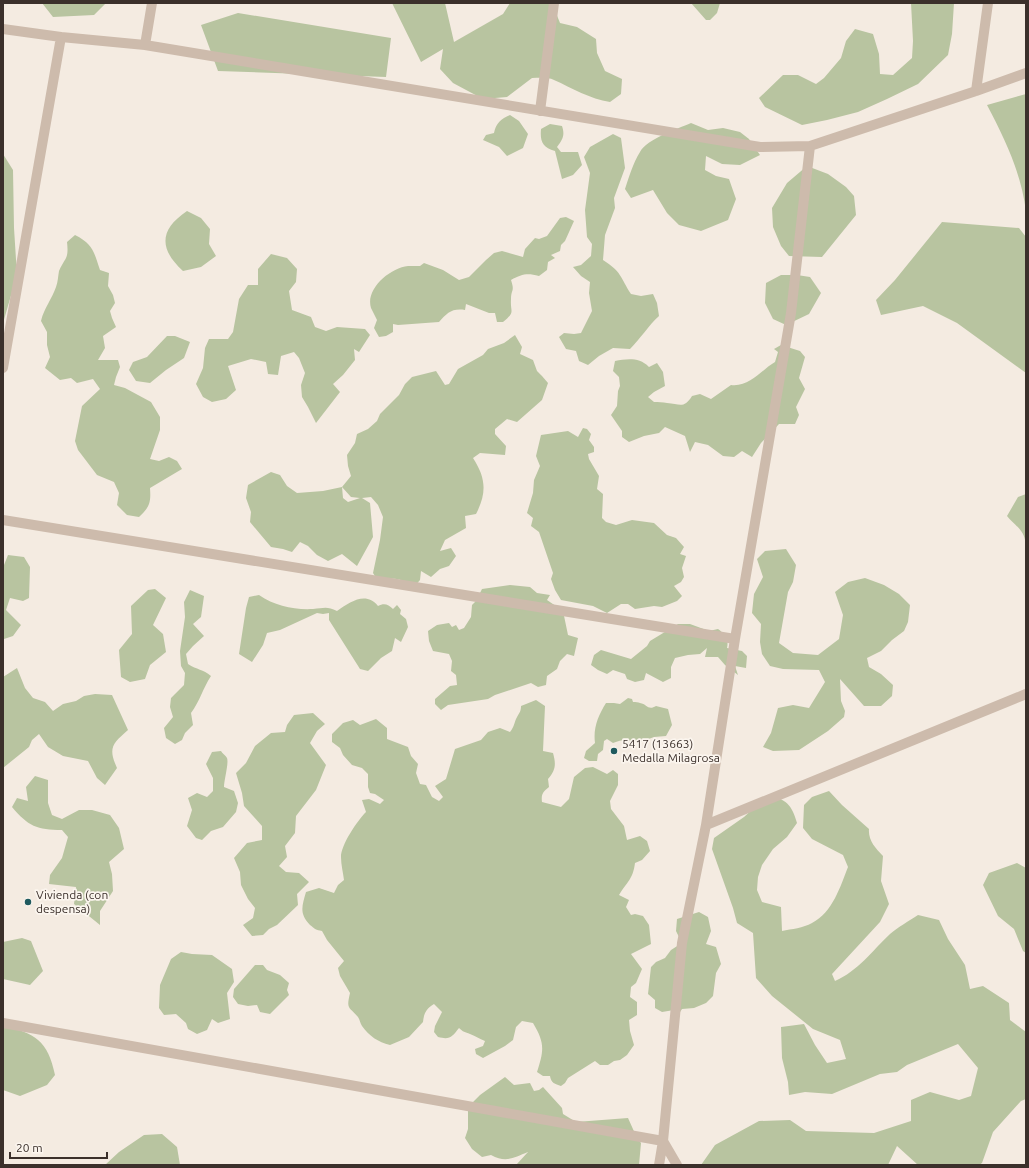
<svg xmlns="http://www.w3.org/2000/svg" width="1029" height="1168" font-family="Ubuntu,sans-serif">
  <rect width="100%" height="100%" fill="#f4ebe1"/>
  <path fill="#b8c4a0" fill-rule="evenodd" d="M42,3H106L94,15L53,17Z
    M392,3H445L454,42L503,14L510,3H552L560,23L577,27L596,39L597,53L605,71L622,79L621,94L610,102C590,99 572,88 554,80C548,77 539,78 532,78L507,97L483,99L453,83L440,69L443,49L421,62Z
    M691,3H720L717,13L710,20H706Z
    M911,3H954L952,34L948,55L918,84L887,99L858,112L827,120L802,125L765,107L759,98L783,75H798L816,84L824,78L841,58L846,41L855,29L873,34L879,54L880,74L893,75L912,58L913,41Z
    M238,13L391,38L386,77L218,71L201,25Z
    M1026,94V212C1022,175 1005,139 987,105Z
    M510,115L519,121L528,134L523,148L507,156L499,147L483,140L486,135L494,133C496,123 501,119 510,115Z
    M691,123L708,130L723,128L740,132L749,139L760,155L740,165L722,164L706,156L705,170L716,176L729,179L736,199L728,220L701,231L679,225L667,213L653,190L631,198L625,189C629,177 633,163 640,152C647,139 677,129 691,123Z
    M550,124L562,126C565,135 563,139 557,147L561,152H578L582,165L573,175L562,179L555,151C542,147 540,141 541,129Z
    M613,134L621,138L625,168L614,198L615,208L605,235L603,260C622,272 620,277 631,294L641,296L653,294L657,303L659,316C648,326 641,338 630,349L613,348L599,356L588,365L579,361L576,351L566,349L559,337L564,333L574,334L581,333L592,311L589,293L590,282L581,276L573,267L581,265L591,256L592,244L587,237L585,210L590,173L584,157L590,147Z
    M3,154L13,170L14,228L17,275L3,323Z
    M807,166L828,174L846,187L854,196L856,215L822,257L789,256L781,246L773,227L772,208L787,183Z
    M187,211L201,218L210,229L209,244L216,256L201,267L183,271C159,249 159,230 187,211Z
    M566,217L574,221L565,241L561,245L560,251L551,255L555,258L548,262L547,270L539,276C527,273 522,274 511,280C515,292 511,289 511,299C510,313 516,311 503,322H497L495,313H489L466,304L465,310C452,308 447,313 439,322L398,325L393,324V332L386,336L379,337L374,328L377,320C375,316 373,312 371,308C365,289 390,268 408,266C412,266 416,266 420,266L424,263L443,270L459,280L469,277L486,260L494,253L502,251L523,257L525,249L535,238L539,239L547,236L560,218Z
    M942,222L1019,228L1026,237V373L957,323L923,306L881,315L876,300L895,280Z
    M75,235C93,244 94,252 100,270L109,273L108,286L113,295L115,303L110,311L112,318L116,327L103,336L105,348L98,360H118L120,367L116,377L114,385L125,388L151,402L160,417V430L150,459L159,461L169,457L177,461L182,469L150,488C151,502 150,507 139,517L127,515L117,505L119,493L114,482L97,475L78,450L75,441L82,406L100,389L93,379L77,383L71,378L60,380L45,368L50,357L47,345V332L41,321C44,308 52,299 56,287C58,282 58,276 59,271C65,257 69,260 67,242Z
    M271,254L287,258L297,269L296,282L289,291L292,310L311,317L315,327L326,331L337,327L365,329L370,335L359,352L354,349L355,360L343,375L333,384L340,392L316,423L308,407L302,397L301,385L305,373L299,358L294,352L281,356L278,375L268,374L266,362L251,359L228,366L236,390L226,399L212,402L203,397L196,384L203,368L205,348L209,339H228L233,332L239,299L248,285H258V269Z
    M781,275H797L810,277L821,293L809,314L786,325L773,319L765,303L766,283Z
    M515,335L522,347L520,354L533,360L537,371L542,376L548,383L542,400L517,422L507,419L495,429V434L506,446L505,455L480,453L473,458C486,478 487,493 476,514L465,516L466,528L445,540L440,551L451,548L456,556L449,566L440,569L431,577L421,571L420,580L414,587C400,578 394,577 378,581L373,573L380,540L383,517L378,505L371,497L362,498L370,503L373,537L357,566L342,554L328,561L317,555L308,546L300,542L292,552L283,549L271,547L250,522L251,512L246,498L248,485L271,472L280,475L287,486L297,493L323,491L342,487L351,476L348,466L347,455L355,443L357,434L368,429L377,421L380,414L399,395L405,384L412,377L436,371L445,385L449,384L458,369L483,355L488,349L504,343ZM342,487L351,497L360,498L348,502L343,498Z
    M167,336H175L190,342L184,358L166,370L150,383L136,381L129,370L133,362L147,357Z
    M781,345L800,351L805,357L799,378L805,389L796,407L799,415L795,424H779L761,443L752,457L742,451L734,457L723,456L708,445L695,442L690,452L685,436L665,427L659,433L644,436L629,442L622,437V431L611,415L617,406L618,391L620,386L619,377L613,371L615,361C627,359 639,357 649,367L657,363L663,372L665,386L654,392L648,397L654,402C658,402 663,402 667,403C680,404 684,409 692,396L700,394L711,399L731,385C750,387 760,371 775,362L778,352L774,349Z
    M583,428L587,429L591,434L589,440L594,447V452L588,454L589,459L599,476L597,489L603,494L602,518L606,522L616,525L632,520L654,523L667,535L676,538L684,547L680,554L686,556L682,568L684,577L681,582L674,586L682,596L677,601L662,607L654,606L635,609L628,604H621L607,613L593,606L561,600L555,590L551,579L553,573L539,532L531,526L533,518L527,513L533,493L534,480L540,466L536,456L541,435L568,431L578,437Z
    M1026,494V550C1025,547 1026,543 1025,540C1023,529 1013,524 1007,516L1018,497Z
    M786,549L796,565L793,582L788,592L779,643L793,653L818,655L839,639L843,615L835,592L848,582L865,578L884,585L899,594L910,605L908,622L904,631L892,640L881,651L867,658L869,667L881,674L893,685L892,696L881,706H864L840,679L841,701L845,711L844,717L828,731L799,750L773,751L763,747L771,733L778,708L793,705L809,708L825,682L819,670L783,669L770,666L762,654L760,642L761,624L752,613L754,594L763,577L757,559L765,551Z
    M8,555L24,557L30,567L29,598L23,601L10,598L6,610L21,625L13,636L4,639L3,638V585L4,582V565Z
    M510,585L530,587L537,593L550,595L547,600L563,611L568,635L578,638L574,656L567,654L560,661L557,669L547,676L546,685L538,687L531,683L495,695L488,699L448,705L441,710L435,704V699L450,686L457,685L456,675L451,671L452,661L449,654L433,651L429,641L428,631L437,625L449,623L452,627L456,625L459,630L464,628L471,617L472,605L476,601L482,589Z
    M155,589L166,598L153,625L163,634L166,652L150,665L145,679L130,682L121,677L119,650L132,634L131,606L148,590Z
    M190,590L204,596L201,617L193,624L204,636L193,646L186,654L188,664C197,670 203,669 211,676C203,688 200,701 191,713L193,725L185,733L182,740L175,744L166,738L164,728L173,717L170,707L171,698L184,685L185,673L181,666L180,651L185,617L184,602Z
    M259,595C275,606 294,610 313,609C324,608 327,606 337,611C350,602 366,591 378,606C384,603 388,604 393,609L397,605L401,610L400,614L406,619L408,627L401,642L395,638L392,651L381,658L368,671L360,669L329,620V613L323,614L317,613L280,630L267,633L263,645L252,662L239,654L246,608L249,597Z
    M678,624H690L709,631L718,629C725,634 729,639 727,648L742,651L747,656L746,668L735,666L738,675L725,665L718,657H705L707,648L700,654L688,655L675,658L671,667V678L663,682L646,673L644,680L635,682L627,679L625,674L613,670L607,674L598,670L591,665L594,655L601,650L631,659L647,646L650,641Z
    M17,668L25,688L33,698L45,702L53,711L63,704L76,701L84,696L95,694L112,695L128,730C112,744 108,748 117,768L105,785L97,778L88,761L63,756L48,747L39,734L32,740L29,747L3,768V677Z
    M628,698L632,699L633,702C636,702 638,702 640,703C647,704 648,711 656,706L668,709L672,725L666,736L654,737L638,743C628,739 623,739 613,743L607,739L604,741L603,750L598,754L597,761H589L584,758L586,751L595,743C593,728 598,716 606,703H614L620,704Z
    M536,700L545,706L543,751L553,753C556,764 556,770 548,779L549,787C543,792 541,794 542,802L561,807L569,799L574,777L585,768L593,767L607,774L613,770L618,774V785L610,801L611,809L624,826L627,840L640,836L647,841L650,851L642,860L635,863C633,879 627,882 619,895L629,900L626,907L631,915L635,914L643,916L649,925L651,944L631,954L642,969L636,983L631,987L630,997L637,1002V1015L629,1020L630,1031L634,1045L627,1055L620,1060L614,1061L608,1065H600L595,1061L568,1078L565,1083L561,1086C555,1084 551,1083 550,1076H543L537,1072C544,1050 545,1043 533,1023L522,1021L516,1027L513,1040L505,1046L483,1058L476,1054L475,1049L483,1046L485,1041C479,1039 476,1036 470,1034C465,1032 463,1032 459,1028C452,1037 450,1040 438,1037L434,1032L435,1026L442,1012L434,1004C426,1009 424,1013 423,1022L409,1037L390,1045C378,1042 369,1036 362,1026C360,1023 360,1020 358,1017C349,1006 346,1010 350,993L340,976L338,968L344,961L327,940L322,931C316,930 315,929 310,925C299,914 302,906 306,892L319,888L334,893L338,885L344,880C343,872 341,865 341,857C341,845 357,821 366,812L362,800L369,799L380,804L384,800L375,794L370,793L368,787V774L362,768L352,765L343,755L340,748L332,742V734L343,723L353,720L360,725L376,719L387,728V739L408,747L411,756L418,764L416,773L420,784L426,785L432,797L439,801L443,797L435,786L446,779L455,749L481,740L488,732L500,728L510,732C514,727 514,724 516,719C519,713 521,712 521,706Z
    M313,713L325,724L317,731L310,743L326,765L316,790L296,816L295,833L285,846L287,857L279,866L286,872L299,873L309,882L297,894L298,905L277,925L269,929L263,935L252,936L243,925L253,918L255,908L248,899L241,885L240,872L234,858L247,843L262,840V826L244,806L242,793L236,773L246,763L255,746L271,733L285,732L287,725L294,715Z
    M221,751C222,753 226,756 227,758C229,763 224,780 224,787L234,791L238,803L236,812L223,827L211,831L202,840L196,838L187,826L192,810L188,798L197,793L207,797L213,791V778L206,764L212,752Z
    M35,776L48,780V803L52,815L62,819L79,810H92L110,815L119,828L124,849L109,862L112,874L113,891L100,911V925L74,904L76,887L49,884L50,875L62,858L68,837L62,830C37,830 28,826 12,807L17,798L28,801L26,787Z
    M829,791L842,805L869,829C868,840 875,848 883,856L881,881L889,904L880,922L832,974L835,981C858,971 872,951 890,934C898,927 909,921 918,915L939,920L948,939L965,965L970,989L983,986L1009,1003L1010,1020L1026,1032V1099L1021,1101L993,1132L982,1163L979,1165H918L897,1146L888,1165H701L715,1145L759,1121L790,1120L806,1131L874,1133L911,1121V1100L930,1092L959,1100L971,1096L978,1068L958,1044L907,1065L897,1072L880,1074L832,1094L805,1092L789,1095L788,1082L782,1058L781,1027L804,1024L815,1045L827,1063L846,1059L840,1040L813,1029L772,996L756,978L753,933L737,923L733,908L712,849L714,838L744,817L767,796C786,798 792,805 797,823L787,837L773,849L762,865L758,877L757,890L762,902L781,907L782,931C792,929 803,928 812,923C833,912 840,887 848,867L843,855L812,839L803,828L804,805L812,797Z
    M1017,863L1026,868V953L1023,951L1014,929L998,916L983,885L989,873Z
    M699,912L708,917L711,931L706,944L716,947L721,964L716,973L713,996L706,1003L694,1008L682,1009L678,1015L674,1010L662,1012L655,1008V1000L648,994L651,967L656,962L665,958L671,950L682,943L676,931L677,919Z
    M22,938L31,941L43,971L30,985L3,979V942Z
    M181,952L192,954L212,955L232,969L234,982L227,993L230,1019L218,1023L212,1019L207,1030L197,1034L188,1029L186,1023L176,1014L164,1015L159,1008L160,985L171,959Z
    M255,965H263L267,970L280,975L289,983L287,990L289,995L270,1014L260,1012L257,1005L248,1006L238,1004L233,997L234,989Z
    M3,1025C35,1034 48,1040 55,1075L47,1085L20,1096L3,1090Z
    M505,1077L514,1085L530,1083L534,1091L539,1090L543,1087L562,1108L563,1114L576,1122L628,1118L637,1138L641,1143L639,1165H516L528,1152C513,1158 506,1163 491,1155L482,1157L472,1149L465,1138L468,1129V1107L480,1095Z
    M162,1134L177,1147L180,1165H105L119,1152L144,1135Z"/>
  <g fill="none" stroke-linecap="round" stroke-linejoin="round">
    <path stroke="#cdbbac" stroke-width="10" d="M3,29L61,37L145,45L760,147L810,146L976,91L1026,73
      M145,45L152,3
      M976,91L988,3
      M540,111L554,3
      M3,368L61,37
      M3,520L735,639
      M706,825L1026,694
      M3,1023L663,1141L677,1165
      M659,1165L663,1141L682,943L706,825L735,639L791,313L810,146"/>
  </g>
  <g fill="#1f5a5e" stroke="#fbf5ee" stroke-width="1.5">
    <circle cx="614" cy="751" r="4"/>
    <circle cx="28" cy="902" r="4"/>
  </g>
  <g text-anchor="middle" stroke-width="3.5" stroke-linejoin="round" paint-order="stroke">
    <g font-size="12" fill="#3b302b" stroke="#fbf5ee" text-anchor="start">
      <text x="622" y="748">5417 (13663)<tspan x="622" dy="14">Medalla Milagrosa</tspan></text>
      <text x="36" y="899">Vivienda (con<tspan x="36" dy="14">despensa)</tspan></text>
    </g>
  </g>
  <rect width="1029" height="1168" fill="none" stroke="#3b302b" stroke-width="8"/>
  <path d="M10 1152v6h97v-6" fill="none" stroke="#3b302b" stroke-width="2"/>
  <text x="16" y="1152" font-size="12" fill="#3b302b" stroke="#fbf5ee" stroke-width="3" paint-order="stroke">20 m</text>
</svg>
